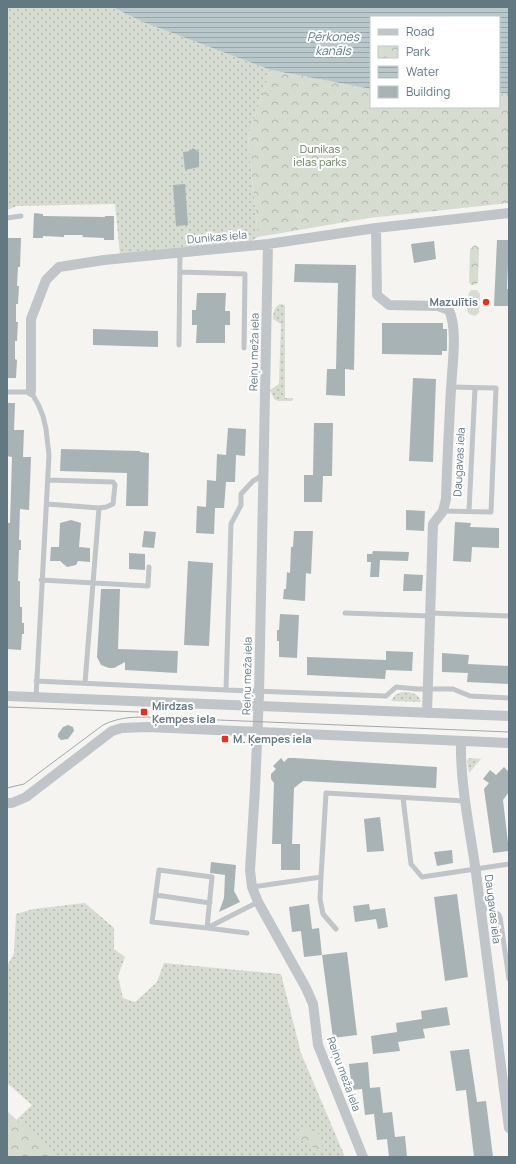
<svg xmlns="http://www.w3.org/2000/svg" width="516" height="1164" font-family="Manrope,sans-serif">
  <defs>
    <pattern id="grass-dots" width="8" height="8" patternUnits="userSpaceOnUse"><rect width="8" height="8" fill="#d7dcd1"/><path d="M2 2h.1M6 6h.1" fill="none" stroke="#b2b7af" stroke-width="1.8" stroke-linecap="round"/></pattern>
    <pattern id="park-crowns" width="20" height="18" patternUnits="userSpaceOnUse"><rect width="20" height="18" fill="#d7dcd1"/><path d="M2 6a3 3 0 1 1 6 0M12 15a3 3 0 1 1 6 0" fill="none" stroke="#b2b7af"/></pattern>
    <pattern id="water-rules" width="6" height="5" patternUnits="userSpaceOnUse"><rect width="6" height="5" fill="#b9c8cb"/><path d="M0 2.5h6" fill="none" stroke="#9aa7aa"/></pattern>
  </defs>
  <rect width="100%" height="100%" fill="#f5f4f0"/>
  <path fill="url(#grass-dots)" d="M7,7H112L143,22L271,70L248,136L258,237L250,242L120,255L115,204L17,206L7,210Z
    M280,304L285,305V398H293V400L291,401H278L274,399L270,390L279,384L281,324L273,319C273,313 274,307 280,304Z
    M402,692C411,692 419,693 421,702L391,701L395,695Z
    M469,758L481,759L469,773L467,761Z
    M85,903L114,928V949L125,957L118,976L123,998L135,1002L157,982L164,963L281,974L301,1053L345,1157H7L14,1122L32,1105L7,1083V967L14,953L16,914L33,909Z"/>
  <path fill="url(#park-crowns)" d="M271,70L371,89V107H499V93L509,94V203L369,218L258,237L248,136Z
    M475,245L479,248L478,283L473,285H471L469,282L470,249Z
    M471,290H477L480,294L479,313L475,316L469,314C466,308 466,296 471,290Z
    M7,1111L56,1157H7Z
    M304,1124C314,1130 330,1138 319,1151L296,1137Z"/>
  <path fill="url(#water-rules)" d="M112,7H509V94L499,93V17H371V89L271,70L143,22Z"/>
  <path fill="#a8b3b6" d="M193,148L199,152V167L185,170L183,152L190,151Z
    M185,184L188,225L176,226L173,185Z
    M34,213L43,214V216L105,217V216H114V240H104V238L82,237L83,235H64V237L43,236V238H33Z
    M7,238H21L20,267H18L17,286H19L18,304H16V322H18L17,341H15V359L17,360L16,378H7Z
    M497,240H509L507,289H509V306H494Z
    M434,241L436,259L414,263L411,244Z
    M295,264L356,265L354,370L345,369V396L326,395L327,369H336L338,283L294,282Z
    M197,293H226L225,311H230V325H225V343H196L197,325H192V310H196Z
    M382,323H443V329H447V351H442V355L382,354Z
    M93,329L158,331V347L93,345Z
    M413,378L436,379L433,462L409,461Z
    M7,403H15L14,430H24L23,457H31L29,510L20,509L19,540H21V550H19L18,581H20V607H22V623H24V634H22L21,650L7,649V523H10L12,457L7,456Z
    M314,423H333L332,476H323L322,502H304V475H313Z
    M228,428L246,429L245,456L236,455L235,482H226L224,508H215L214,534L196,533L197,506L206,507L207,480L216,481L217,454L226,455Z
    M61,449L140,451V452L149,453L148,506H126L127,473L60,471Z
    M406,510L425,511L424,531L406,530Z
    M71,520L81,523L79,547L90,548V562L78,561L76,565L67,567L60,561H50L51,547H59L60,523Z
    M455,522L471,523L470,527L499,528V548L472,547L471,562L453,561Z
    M144,531L156,532L154,548L142,547Z
    M294,531H313L311,574L306,573L305,601L283,599L284,589H286L287,572L290,573L291,547H293Z
    M373,551L409,552L408,561L380,560L379,577H370L371,562H367V554H372Z
    M129,553L145,554V570L129,569Z
    M188,561L213,563L209,646L184,645Z
    M404,574L423,575L422,591H403Z
    M101,589H120L118,649L178,651L177,673L125,670V662L114,668H109L101,665L97,657Z
    M280,614L299,615L297,658L279,657V641H277V630H279Z
    M386,651L413,652L412,671L386,670L385,679L307,675V657L386,660Z
    M442,653L469,655L468,664L509,666V684L467,682L468,673L442,672Z
    M68,725L73,727L74,731L68,739L61,740L58,737V734L63,727Z
    M281,758L284,762L288,758H294L437,767L436,788L303,781L294,788L292,844H300V870H281V844H272L274,783L271,779V774L276,769L273,766Z
    M504,767L509,772V792L503,800L509,851L493,853L484,789L489,783L483,779L490,770L496,775Z
    M380,817L384,851L367,852L364,819Z
    M452,850L453,863L437,866L434,852Z
    M211,862L236,865L234,891L240,902L219,912L224,898L225,875L210,873Z
    M457,894L468,977L445,981L434,897Z
    M309,904L312,929L319,928L322,955L304,957L301,931L292,932L289,907Z
    M369,904L370,910L385,908L388,927L378,929L376,919L355,922L353,906Z
    M347,952L357,1035L333,1038L322,955Z
    M447,1007L450,1025L423,1029L425,1038L398,1042L400,1051L373,1054L371,1036L397,1032L396,1023L422,1019L421,1011Z
    M469,1049L477,1102L486,1101L493,1157H474L466,1090L456,1091L450,1051Z
    M368,1062L370,1088L380,1087L383,1113L392,1112L395,1137L405,1136L407,1157H389L387,1139L377,1140L374,1114L365,1115L362,1089L352,1090L349,1064Z"/>
  <g fill="none" stroke-linecap="round" stroke-linejoin="round">
    <path stroke="#bfc5c8" stroke-width="5" d="M7,218L21,216
      M180,272L245,274L244,348
      M179,345L180,252
      M7,392H31L38,404L43,416L46,429L49,455L36,697
      M47,504L99,508L106,507L113,504L115,485L113,482L48,480
      M443,511L491,512L496,388L451,387
      M469,511L475,388
      M41,580L148,586L149,567
      M345,613L430,616
      M430,613L509,616
      M36,681L226,690L386,696L396,687L417,689H453L470,696L509,698
      M85,683L99,508
      M226,690L231,524L241,505V494L253,481L263,475
      M403,798L411,864L422,877L509,864
      M321,877L320,899L323,914L336,929
      M252,887L321,877L326,793L465,801
      M156,895L210,903
      M480,905L498,914L500,917L509,979
      M247,933L207,928L212,877L159,870L152,922L207,928L258,902"/>
    <path stroke="#bfc5c8" stroke-width="10" d="M376,228L377,295L389,305L438,306L449,310C458,330 452,367 451,389C449,426 447,463 446,499L443,511L433,524L427,713
      M268,244L259,695L255,789L250,870L252,887L258,902L306,988L313,1004L318,1045L363,1157
      M31,392V319L46,280L59,267L104,260L268,244L376,228L509,213
      M7,696L509,716
      M461,741C460,785 470,829 476,873C487,958 498,1043 509,1128
      M7,803H12L26,797L112,731L122,728L147,727L509,743"/>
    <path stroke="#a0a9ad" stroke-width="1" d="M7,707L139,712
      M7,788L24,784L103,725C117,718 130,717 146,717L509,732"/>
  </g>
  <g fill="#ed2f18" stroke="#fff" stroke-width="1.5">
    <circle cx="486" cy="302" r="4"/>
    <rect x="140" y="708" width="8" height="8" rx="2"/>
    <rect x="221" y="735" width="8" height="8" rx="2"/>
  </g>
  <g text-anchor="middle" stroke-width="4" stroke-linejoin="round" paint-order="stroke">
    <g font-size="11" fill="#697a61" stroke="#fff">
      <text x="320" y="153">Dunikas<tspan x="320" dy="13">ielas parks</tspan></text>
    </g>
    <g font-size="11" fill="#627984" stroke="#fff">
      <text transform="translate(217 237) rotate(-5)" y="4">Dunikas iela</text>
      <text transform="translate(254 352) rotate(-89)" y="4">Reiņu meža iela</text>
      <text transform="translate(459 462) rotate(-87)" y="4">Daugavas iela</text>
      <text transform="translate(247 676) rotate(-89)" y="4">Reiņu meža iela</text>
      <text transform="translate(493 909) rotate(83)" y="4">Daugavas iela</text>
      <text transform="translate(344 1074) rotate(70)" y="4">Reiņu meža iela</text>
    </g>
    <g font-size="11" font-weight="bold" fill="#627984" stroke="#fff" text-anchor="start">
      <text x="478" y="306" text-anchor="end">Mazulītis</text>
      <text x="152" y="710">Mirdzas<tspan x="152" dy="13">Ķempes iela</tspan></text>
      <text x="233" y="743">M. Ķempes iela</text>
    </g>
    <g font-size="12" font-style="italic" fill="#5d7c81" stroke="#fff">
      <text x="333" y="41">Pērkones<tspan x="333" dy="14">kanāls</tspan></text>
    </g>
  </g>
  <rect width="516" height="1164" fill="none" stroke="#627984" stroke-width="16"/>
  <rect x="370" y="16" width="130" height="92" fill="#ffffff" stroke="#c0c9ce"/>
  <rect x="378" y="29" width="20" height="6" fill="#bfc5c8" stroke="#c0c9ce"/>
  <text x="406" y="36" font-size="12" fill="#627984">Road</text>
  <rect x="378" y="46" width="20" height="12" fill="url(#park-crowns)" stroke="#c0c9ce"/>
  <text x="406" y="56" font-size="12" fill="#627984">Park</text>
  <rect x="378" y="66" width="20" height="12" fill="url(#water-rules)" stroke="#c0c9ce"/>
  <text x="406" y="76" font-size="12" fill="#627984">Water</text>
  <rect x="378" y="86" width="20" height="12" fill="#a8b3b6" stroke="#c0c9ce"/>
  <text x="406" y="96" font-size="12" fill="#627984">Building</text>
</svg>
